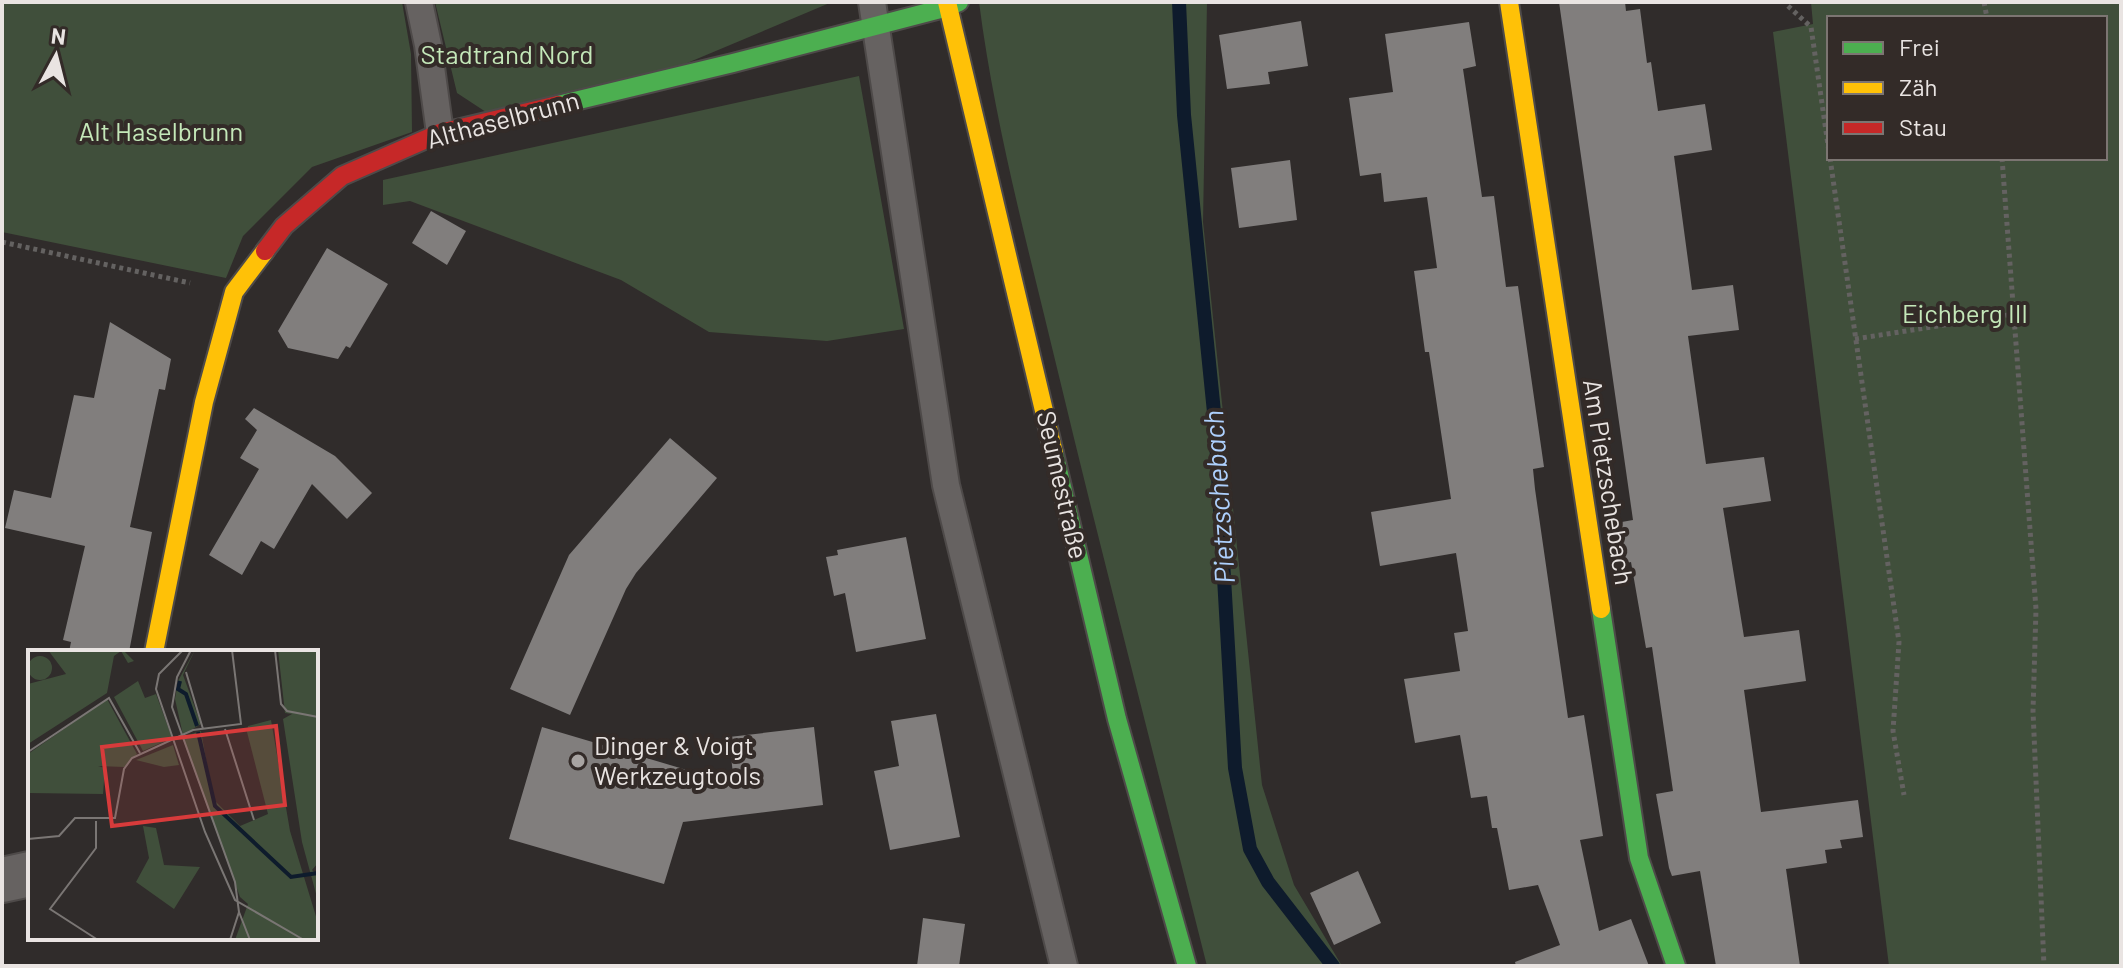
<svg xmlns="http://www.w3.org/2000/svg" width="2123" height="968" font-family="Barlow,sans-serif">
  <rect width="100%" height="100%" fill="#302c2b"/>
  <path fill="#404f3b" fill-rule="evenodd" d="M2,2H402L411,54L412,132L312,167L243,236L226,278L2,232Z
    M435,2H832L680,66L489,114L457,93Z
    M979,2H1207L1203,222L1262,785L1294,885L1342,966H1207C1157,767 1105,568 1057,368C1028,247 995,126 979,2Z
    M1811,2H2121V966H1889L1773,32L1813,24ZM2105,18V158H1829V18Z
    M859,76L904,329L827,341L709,332L621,280L410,201L383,205V180Z"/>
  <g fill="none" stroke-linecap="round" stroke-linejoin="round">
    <path stroke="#0e1b2c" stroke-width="14" d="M1179,2L1184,115L1215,422L1235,768L1250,849L1268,882L1333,966"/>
  </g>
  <path fill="#817e7d" d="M1559,2H1625L1626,11L1640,9L1647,63L1651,62L1658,111L1705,104L1712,150L1674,156L1692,290L1733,285L1739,330L1688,336L1706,464L1764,457L1771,501L1723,508L1744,637L1799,630L1806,681L1744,690L1761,812L1858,800L1863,837L1840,840L1842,848L1825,850L1827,863L1786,869L1800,966H1716L1700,871L1672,876L1669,868L1656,794L1673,791L1652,647L1646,648L1631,562L1622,564L1616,523L1633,520Z
    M1301,21L1308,66L1268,72L1270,84L1227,89L1219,35Z
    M1469,22L1476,66L1463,69L1482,197L1494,196L1506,287L1518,286L1544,467L1533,469L1535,489L1568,718L1584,715L1603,836L1580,840L1599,931L1631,919L1649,966H1516L1515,962L1560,945L1538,885L1509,890L1497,828H1492L1487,796L1471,798L1460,735L1415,743L1404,679L1460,671L1454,633L1468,631L1456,553L1380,566L1371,512L1451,499L1429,352H1425L1414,271L1437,268L1427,197L1384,202L1381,173L1360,176L1349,98L1393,92L1385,34Z
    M1290,160L1297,220L1239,228L1231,168Z
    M431,211L466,231L447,265L412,243Z
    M327,248L388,284L350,348L346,346L338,359L288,348L278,331Z
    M110,322L171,359L165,390L159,389L130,527L152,532L129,652H69L71,642L63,640L85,546L5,528L14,490L51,498L74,395L94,398Z
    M254,408L335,456L372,493L347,519L312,484L274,549L261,541L242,575L209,555L259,469L240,458L257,430L245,419Z
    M670,438L717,478L636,573L626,589L570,715L510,689L569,555Z
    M906,537L926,639L856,652L845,593L834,596L826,557L838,555L837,550Z
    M936,714L960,837L890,850L874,771L899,766L891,721Z
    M542,727L734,784L729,737L814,727L823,805L683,822L664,884L509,839Z
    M1358,871L1381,923L1334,945L1310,893Z
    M923,918L965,924L959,966H917Z"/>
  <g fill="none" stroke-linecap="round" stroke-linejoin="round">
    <defs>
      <path id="lane" d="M419,2L428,45L440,133
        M872,2L946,485L1064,966"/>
      <path id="street" d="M2,880L30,874"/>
      <path id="fast" d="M558,105L733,63L948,7L959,2
        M1054,453L1117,719L1187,966
        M1601,609L1639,858L1676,966"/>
      <path id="slow" d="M947,2L1054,453
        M1509,2L1601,609
        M154,652L204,402L234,292L265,251"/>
      <path id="jam" d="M265,251L284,226L342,176L440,133L558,105"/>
    </defs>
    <use href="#lane" stroke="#4e4a49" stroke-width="30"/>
    <use href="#street" stroke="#4e4a49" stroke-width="48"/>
    <use href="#fast" stroke="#4e4a49" stroke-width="22"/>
    <use href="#slow" stroke="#4e4a49" stroke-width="22"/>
    <use href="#jam" stroke="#4e4a49" stroke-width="22"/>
    <path stroke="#646261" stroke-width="5" stroke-dasharray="4 4" stroke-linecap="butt" d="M1984,2L1987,18
      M1788,6L1811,27L1829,152
      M1830,158L1899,642L1893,731L1904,795
      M2002,158L2036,609L2033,711L2044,966
      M2,242L190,283
      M1855,339L2014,314"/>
    <use href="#lane" stroke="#666261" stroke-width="26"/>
    <use href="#street" stroke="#666261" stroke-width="44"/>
    <use href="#fast" stroke="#4caf50" stroke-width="18"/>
    <use href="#slow" stroke="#ffc107" stroke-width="18"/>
    <use href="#jam" stroke="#c62828" stroke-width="18"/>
  </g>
  <circle fill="#a8a4a2" stroke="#332b28" stroke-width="3" cx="578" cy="761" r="8"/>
  <g text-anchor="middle" stroke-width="8" stroke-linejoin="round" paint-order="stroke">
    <g font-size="26" fill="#c4e8b9" stroke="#332b28">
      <text x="507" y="64">Stadtrand Nord</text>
      <text x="161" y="141">Alt Haselbrunn</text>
      <text x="1965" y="323">Eichberg III</text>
    </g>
    <g font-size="26" fill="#e9e4e2" stroke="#332b28">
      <text transform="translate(503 120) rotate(-15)" y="9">Althaselbrunn</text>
      <text transform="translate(1608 482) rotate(81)" y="9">Am Pietzschebach</text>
      <text transform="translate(1062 485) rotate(77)" y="9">Seumestraße</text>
    </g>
    <g font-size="26" fill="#e9e4e2" stroke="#332b28" text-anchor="start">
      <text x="594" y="755">Dinger &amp; Voigt<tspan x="594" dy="30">Werkzeugtools</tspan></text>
    </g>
    <g font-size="28" font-style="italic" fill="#aed0fd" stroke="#332b28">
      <text transform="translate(1219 497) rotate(-94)" y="10">Pietzschebach</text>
    </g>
  </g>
  <g transform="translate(28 650)">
    <rect width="290" height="290" fill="#302c2b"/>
    <path d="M20,0H95L106,11L100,13L93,1L86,6L79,43L0,94V34L38,24ZM167,0L155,25L173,74L155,85L147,49L150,31ZM250,0H290V213L284,220L290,226V251L274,192L255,69L264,64L257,63ZM0 18a12 12 0 1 1 24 0a12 12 0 1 1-24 0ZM110,31L117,48L128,44L144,88L115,101L86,47ZM79,49L109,104L96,117L70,116L77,118L75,144L0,143V104ZM243,70L262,181L290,273V290H207L220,254L212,247L154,87L173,81L185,149L212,176L240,164L219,82L220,76ZM145,95L151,115L136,117L108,110ZM115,176L128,178L136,215L172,217L146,259L108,232L121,208Z" fill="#404f3b"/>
    <path fill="none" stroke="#0e1b2c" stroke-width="4" d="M152,31L150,39L158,44L169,76M170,82L187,156L263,227L290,223"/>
    <path fill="none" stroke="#7a7674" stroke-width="2" d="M155,0L131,24L128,39L177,182L207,250L276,290M163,0L149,27L144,57L207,232L211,262L202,290M247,0L253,54L259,61L290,67M158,22L175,79M197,79L226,170M0,102L81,48L112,103M68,171V198L22,259L70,290M0,189L31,186L47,168H87L96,119L104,108L165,80L213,74L204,0M211,262L222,290"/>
    <path fill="#d83b3b" fill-opacity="0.15" stroke="#d83b3b" stroke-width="4" d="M248,76L257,155L84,176L74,97Z"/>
    <rect width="290" height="290" fill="none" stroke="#e9e4e2" stroke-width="4"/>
  </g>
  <rect width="2123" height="968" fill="none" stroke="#e9e4e2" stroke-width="8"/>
  <rect x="1827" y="16" width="280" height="144" fill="#332b28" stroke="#7c7572" stroke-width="2"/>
  <rect x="1843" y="42" width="40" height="12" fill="#4caf50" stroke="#7c7572" stroke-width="2"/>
  <text x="1899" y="56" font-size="24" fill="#e9e4e2">Frei</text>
  <rect x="1843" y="82" width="40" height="12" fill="#ffc107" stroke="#7c7572" stroke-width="2"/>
  <text x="1899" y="96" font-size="24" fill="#e9e4e2">Zäh</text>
  <rect x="1843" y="122" width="40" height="12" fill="#c62828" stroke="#7c7572" stroke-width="2"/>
  <text x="1899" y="136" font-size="24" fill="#e9e4e2">Stau</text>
  <g transform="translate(56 56) rotate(7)" stroke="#332b28" stroke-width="6" paint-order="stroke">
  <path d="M0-6L14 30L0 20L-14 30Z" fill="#e9e4e2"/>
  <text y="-12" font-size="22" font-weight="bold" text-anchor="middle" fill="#e9e4e2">N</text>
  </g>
</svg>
